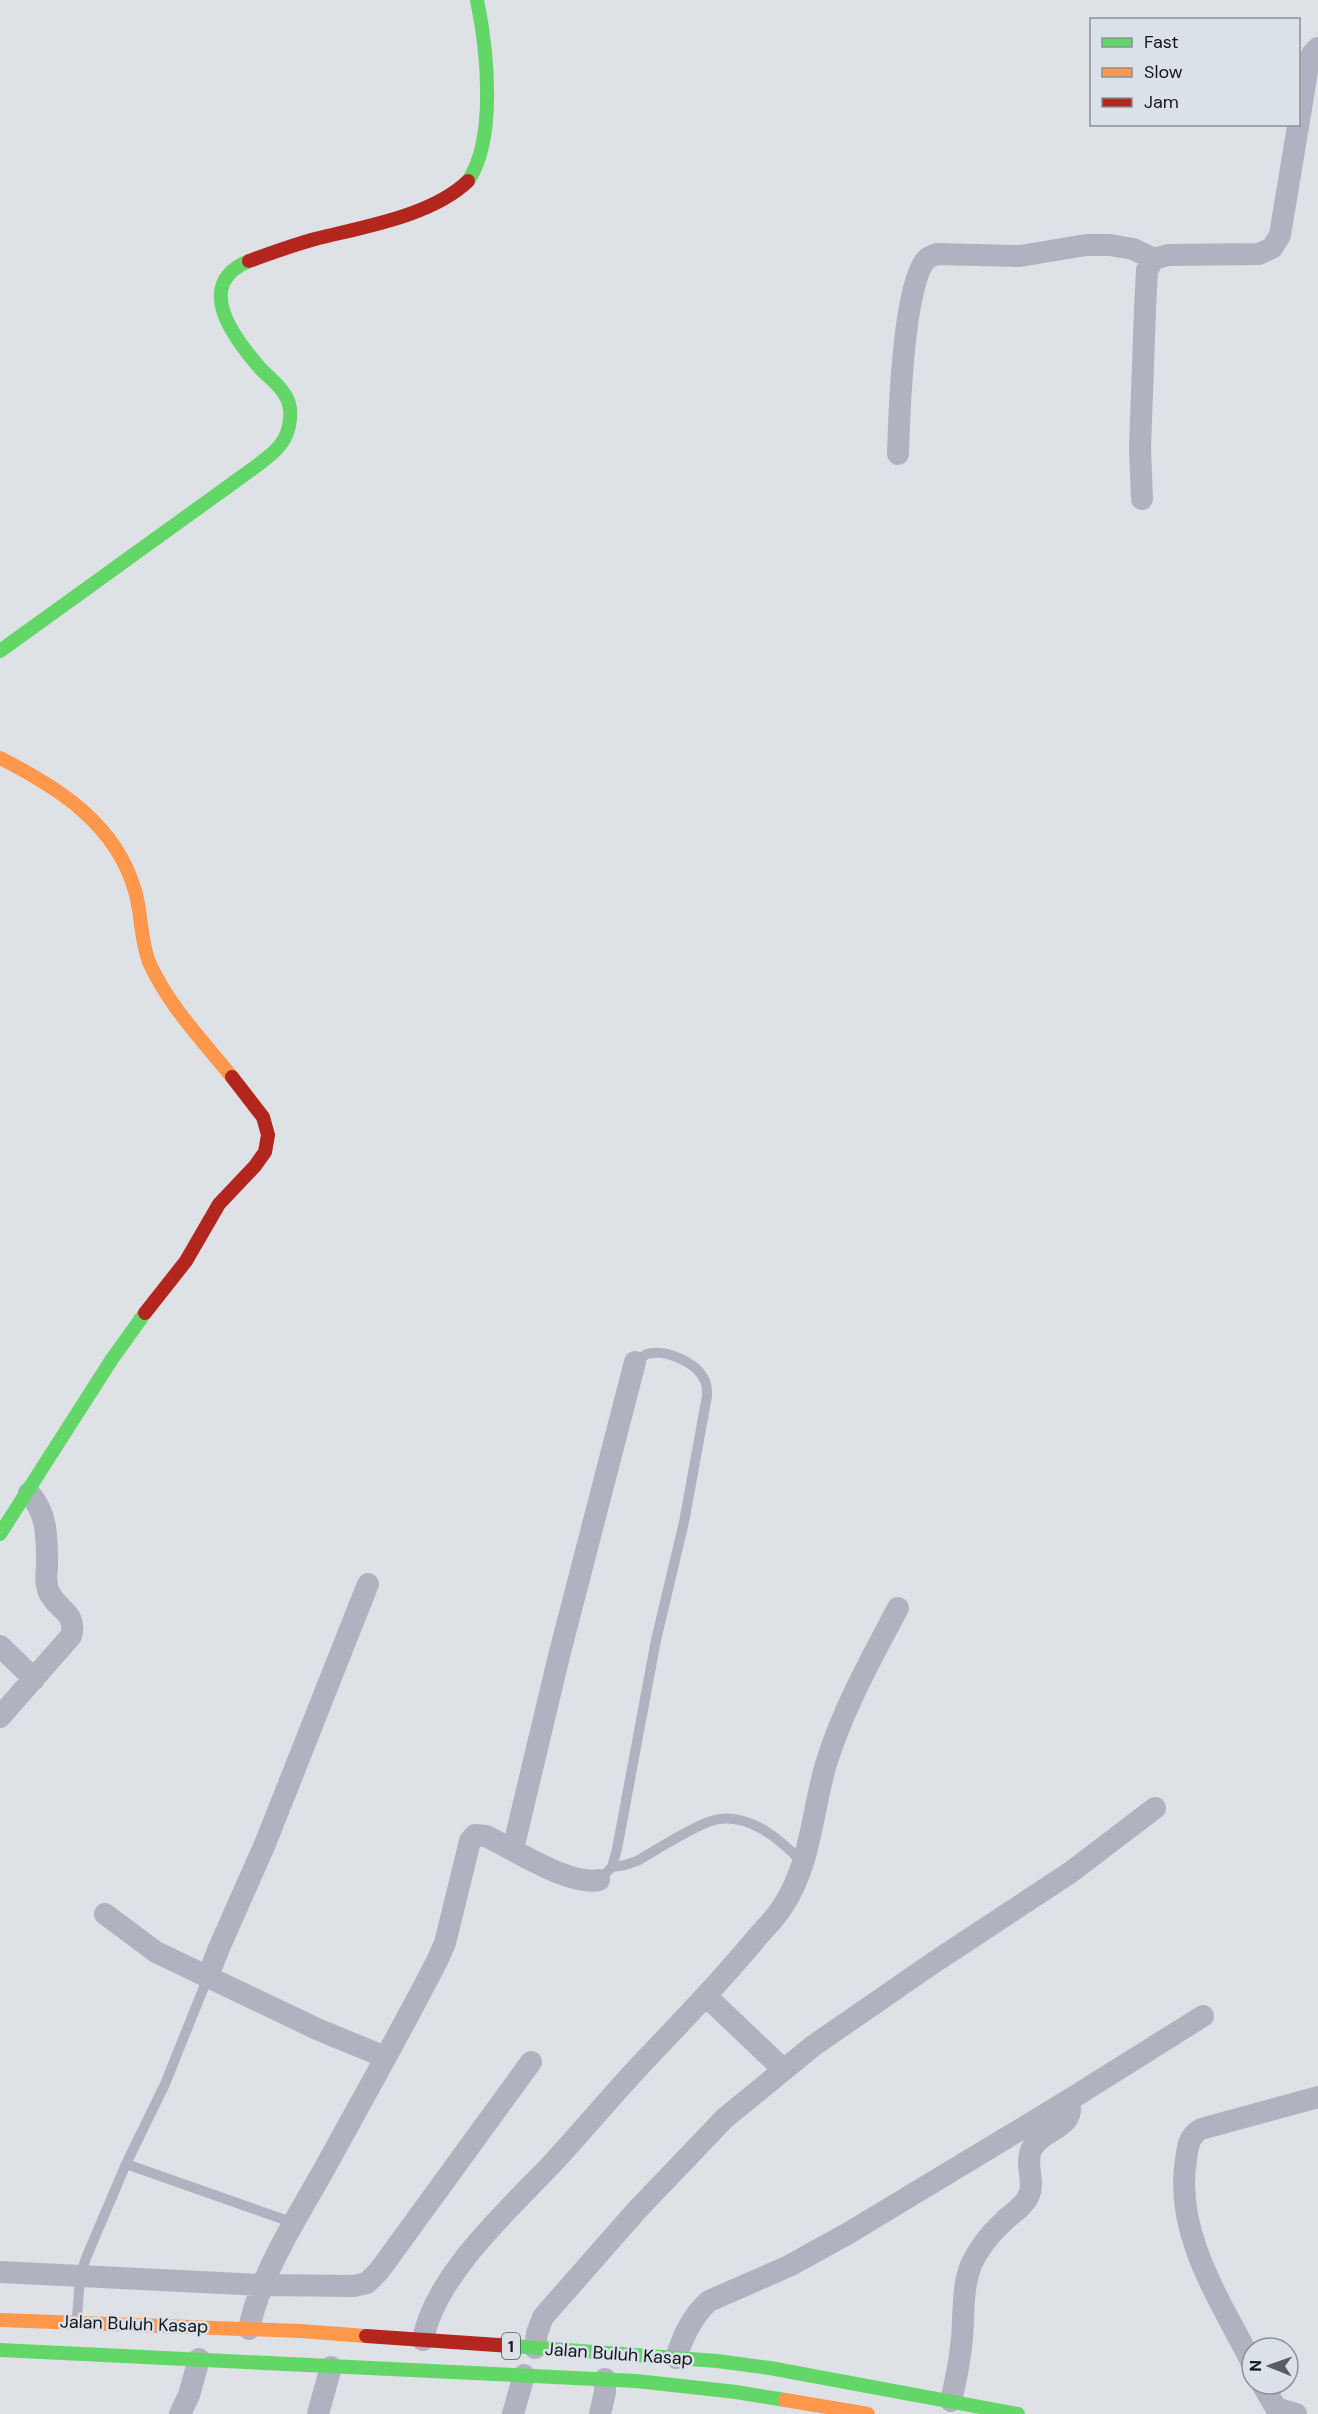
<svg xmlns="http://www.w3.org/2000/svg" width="1318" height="2414" font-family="'DM Sans',sans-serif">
  <rect width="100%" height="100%" fill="#dee2e6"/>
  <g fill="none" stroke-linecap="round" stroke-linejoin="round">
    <path stroke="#b1b2c0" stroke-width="10" d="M612,1867L625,1865L637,1861C658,1849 690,1828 711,1821C747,1809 782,1841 804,1864
      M599,1880L612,1867L617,1849L656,1640L684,1522L707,1396C707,1391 707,1385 705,1381C697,1362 666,1349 647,1354C643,1356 639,1360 635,1362
      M126,2164L294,2223
      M77,2318L80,2276L86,2258L126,2164L165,2084L208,1977"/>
    <path stroke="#b1b2c0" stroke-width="22" d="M898,454C899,420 903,277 928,258C931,256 934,255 937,254L1020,256L1086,245H1110L1133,249L1154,259L1168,255L1259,254L1272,248L1280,235L1307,72L1312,54L1318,48
      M1142,499L1140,448L1145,309L1147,270L1154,259
      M0,1646L34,1679
      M0,1717L71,1636C78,1611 55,1610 48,1590C46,1583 46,1574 47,1567C47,1539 48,1514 29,1493
      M513,1849L559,1656L635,1362
      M105,1914L156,1952L317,2029L385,2057
      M208,1976L219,1948L265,1844L368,1584
      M706,1996L784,2070
      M0,2272L263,2285L354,2286L367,2283L379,2271L531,2062
      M249,2329C260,2275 295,2221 322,2173C361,2102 400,2033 437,1961L445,1943L470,1841L475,1835L486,1836C515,1850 569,1886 599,1880
      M423,2340C434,2277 507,2211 550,2166C584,2130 615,2091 650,2055C685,2018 721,1981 754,1941C763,1930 775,1919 783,1906C811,1863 812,1812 826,1764C843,1709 871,1659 898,1608
      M535,2348L537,2333L543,2317L637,2210L725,2118L813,2046L933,1963L1071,1872L1155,1808
      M676,2358C683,2336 692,2316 709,2301L789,2266L847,2234L1069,2100L1203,2016
      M1252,2363C1220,2300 1174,2233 1186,2160C1188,2146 1188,2137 1201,2129L1318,2097
      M1262,2384L1276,2408L1296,2414
      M951,2401C956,2380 960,2360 962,2338C964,2315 962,2288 971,2265C978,2249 991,2233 1004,2221C1012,2213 1024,2207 1029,2195C1035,2181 1025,2165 1031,2150C1041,2128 1077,2130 1069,2100
      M180,2414L189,2395L199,2359
      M318,2414L331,2367
      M513,2414L524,2375
      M600,2414L605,2392V2379"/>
    <path stroke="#63d668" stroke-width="14" d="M468,181C497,139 487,48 477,0
      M0,651L251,470C267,458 285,447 289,426C291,416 291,404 285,395C279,384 268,377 260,368C233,337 193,284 249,261
      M0,1534L112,1359L145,1313
      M512,2346L717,2361L770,2368L1018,2414
      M0,2350L636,2381L736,2392L785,2400"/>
    <path stroke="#ff974d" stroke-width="14" d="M0,758C59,788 116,824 135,891C142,914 140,939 149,962C168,1005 203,1041 232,1077
      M0,2320L300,2331L366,2336
      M785,2400L868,2414"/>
    <path stroke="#b3261e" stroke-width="14" d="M249,261C271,253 293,245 315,239C362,227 432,216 468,181
      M145,1313L186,1261L219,1204L255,1166L265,1152L268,1135L263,1117L232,1077
      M366,2336L512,2346"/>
  </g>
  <g text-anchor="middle" stroke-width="5" stroke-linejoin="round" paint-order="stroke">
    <rect fill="#dbe1e9" stroke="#505357" stroke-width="1.5" x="502" y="2333" width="18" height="26" rx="4.5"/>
    <g font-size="16" font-weight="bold" fill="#141619">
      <text x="511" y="2352">1</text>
    </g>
    <g font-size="18" fill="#141619" stroke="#dbe1e9">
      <text transform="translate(134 2324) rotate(2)" y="6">Jalan Buluh Kasap</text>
      <text transform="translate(619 2354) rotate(4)" y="6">Jalan Buluh Kasap</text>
    </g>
  </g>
  <rect x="1090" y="18" width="210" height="108" fill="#dbe1e9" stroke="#8b9096" stroke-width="1.5"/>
  <rect x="1102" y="38" width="30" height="9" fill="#63d668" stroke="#8b9096" stroke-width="1.5"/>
  <text x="1144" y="48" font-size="18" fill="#141619">Fast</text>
  <rect x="1102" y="68" width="30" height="9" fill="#ff974d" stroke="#8b9096" stroke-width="1.5"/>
  <text x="1144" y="78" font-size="18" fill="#141619">Slow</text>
  <rect x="1102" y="98" width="30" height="9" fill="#b3261e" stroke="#8b9096" stroke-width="1.5"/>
  <text x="1144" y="108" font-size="18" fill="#141619">Jam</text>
  <g transform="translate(1270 2366) rotate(271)"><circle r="28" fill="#dbe1e9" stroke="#8b9096" stroke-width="1.5"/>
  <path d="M0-4.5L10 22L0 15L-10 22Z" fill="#5b5d61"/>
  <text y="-9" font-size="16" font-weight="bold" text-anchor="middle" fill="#141619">N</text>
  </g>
</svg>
